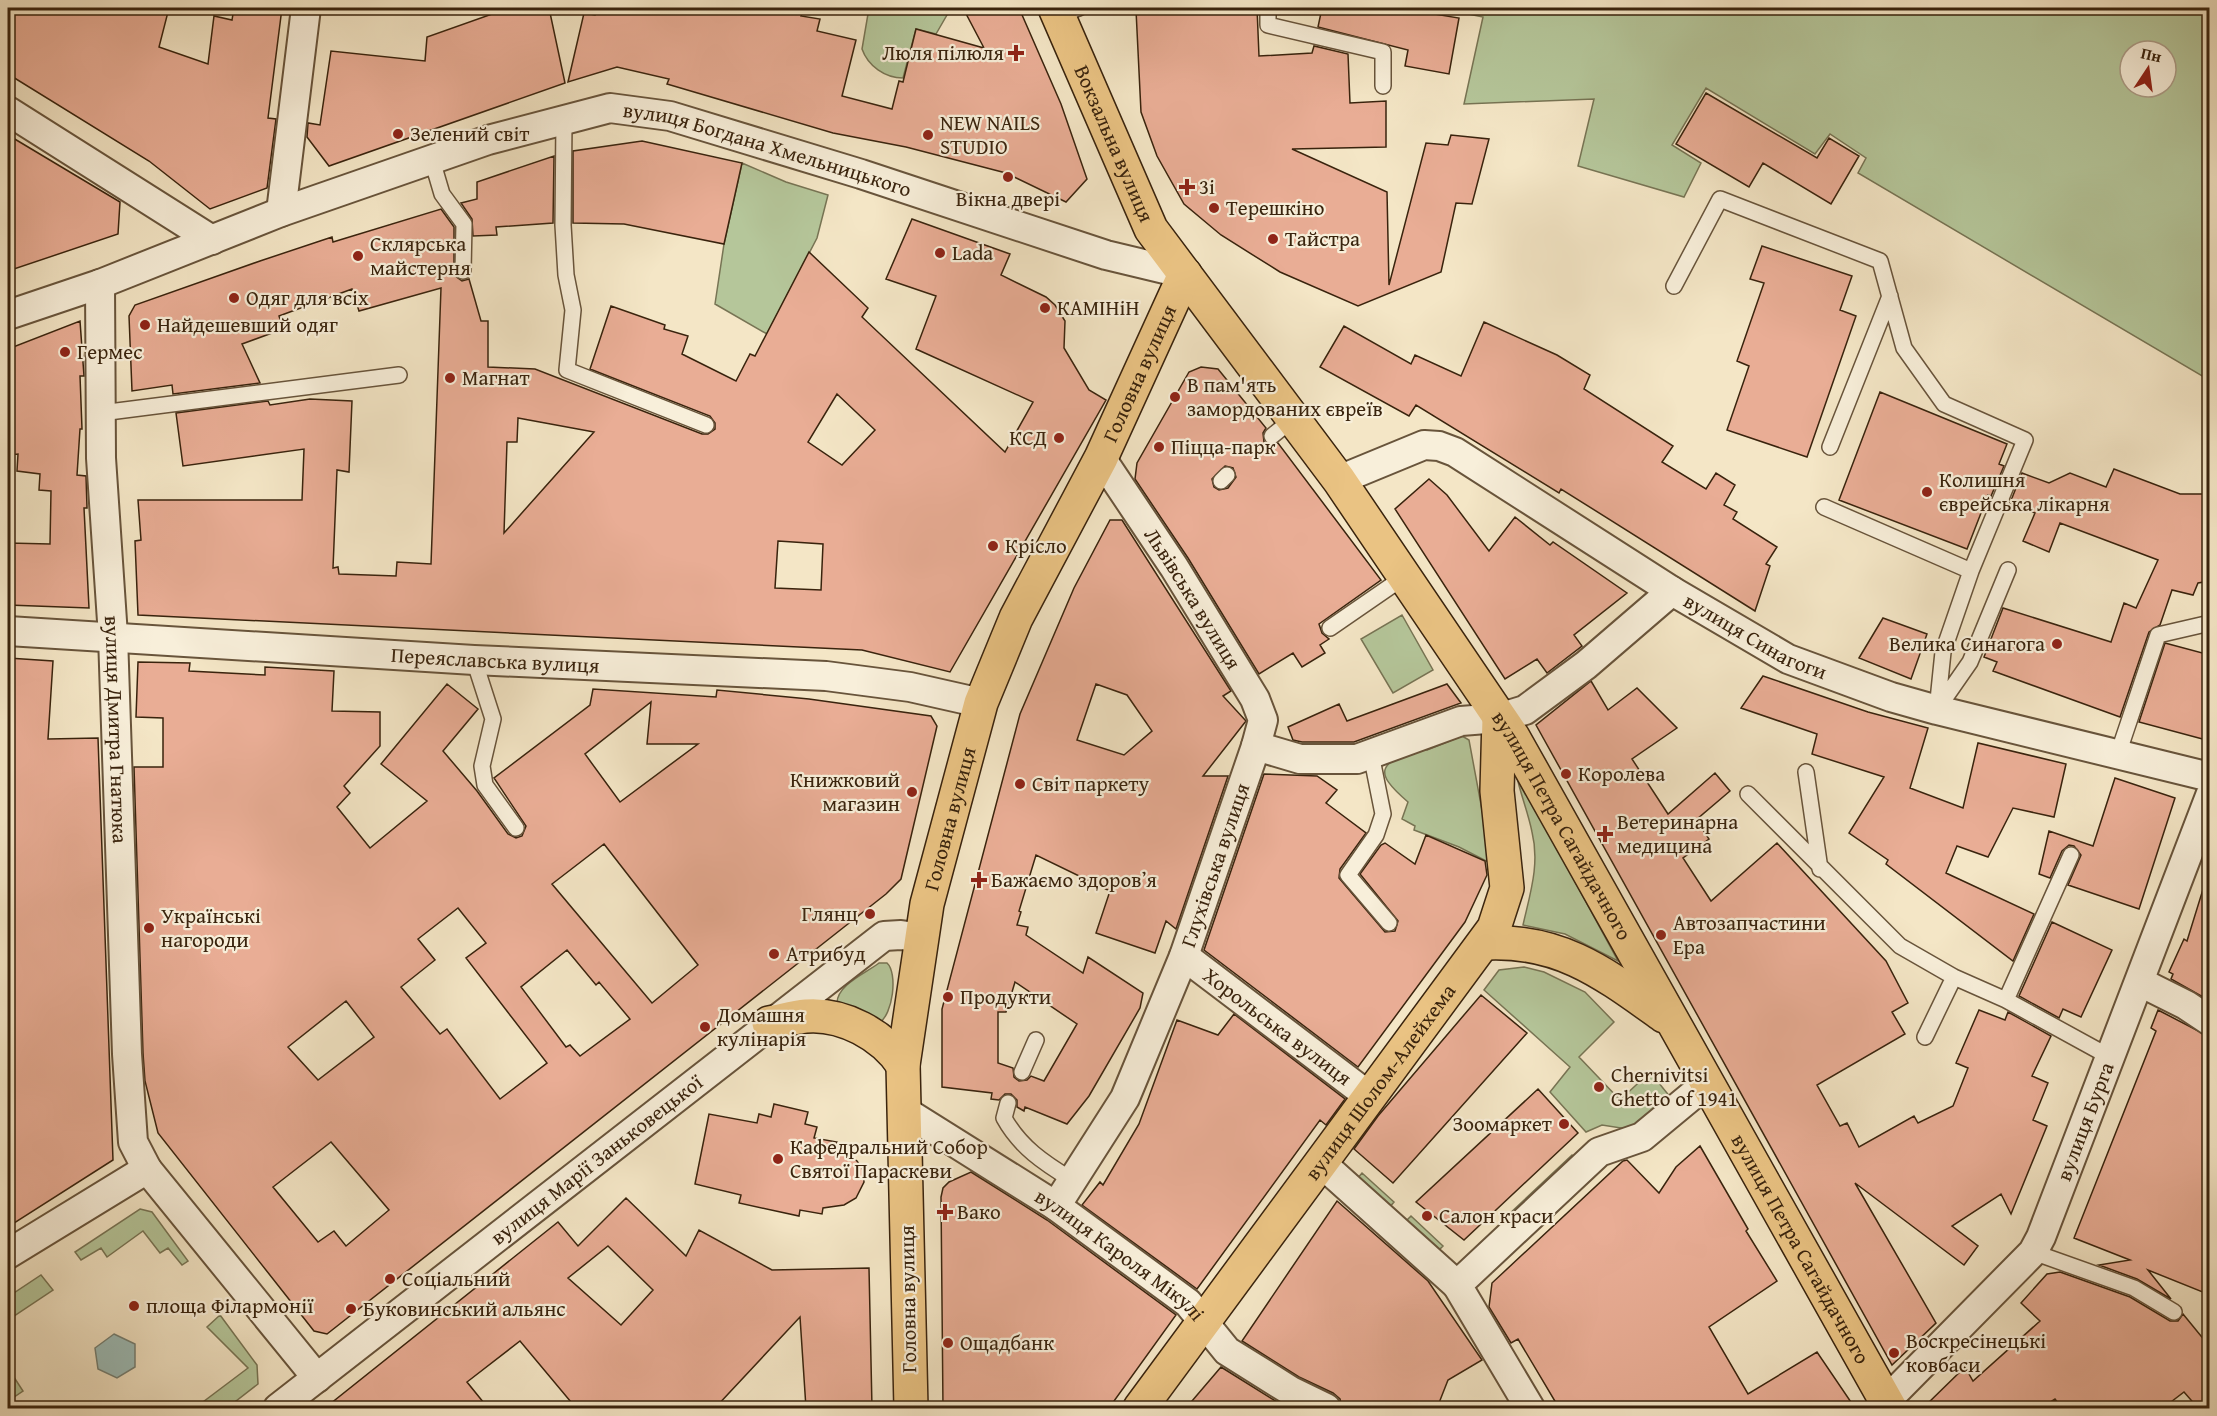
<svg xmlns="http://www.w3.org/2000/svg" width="2217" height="1416" font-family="'Gentium Book Plus',serif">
  <rect width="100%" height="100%" fill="#f4e6c6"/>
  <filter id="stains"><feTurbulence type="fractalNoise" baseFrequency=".00333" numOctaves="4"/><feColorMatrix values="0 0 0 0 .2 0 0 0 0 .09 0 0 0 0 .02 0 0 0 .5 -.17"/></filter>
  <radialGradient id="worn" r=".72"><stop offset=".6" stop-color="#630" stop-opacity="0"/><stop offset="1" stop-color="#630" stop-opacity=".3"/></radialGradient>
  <path fill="#b5c69a" stroke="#777454" stroke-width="1.5" fill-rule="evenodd" d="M869,8H951L936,34L916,29L903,78C885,78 868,66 862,49Z
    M1439,8H2209V380L1858,173L1866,158L1830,134L1815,154L1706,88L1672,145L1701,163L1684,197L1578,166L1594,99L1464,104L1483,17ZM2130,51H2166V87H2130Z
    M742,163L786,182L828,195L817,238L767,334L715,304L724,244Z
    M1402,615L1433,670L1393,693L1361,639Z
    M1462,736L1469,740L1492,864L1459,847L1414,830L1415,826L1402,819L1408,802C1367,767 1385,764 1424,743L1427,750Z
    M1516,773L1618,961L1565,934L1523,925C1530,894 1540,864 1532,832C1528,812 1520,793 1516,773Z
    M879,963H887C898,973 893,1015 879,1023L837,1003C837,985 866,973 879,963Z
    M1524,967L1544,972L1585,992L1614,1022L1579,1057L1620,1100L1650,1072L1671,1098L1640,1131L1602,1125L1586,1132L1550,1092L1570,1067L1484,990L1499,970Z
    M1572,1155L1578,1161L1512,1223L1506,1217Z
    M1362,1173L1394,1202L1389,1208L1357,1179Z
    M140,1209L152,1212L188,1261L182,1265L168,1248L160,1253L143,1231L107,1257L101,1248L81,1260L75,1252Z
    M1411,1216L1443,1246L1437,1252L1405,1222Z
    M41,1275L53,1290L8,1320V1297Z
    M220,1315L257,1365L258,1384L227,1408H195L248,1368L207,1327Z
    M8,1368L23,1391L8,1401Z"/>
  <path fill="#9cbeba" stroke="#748075" stroke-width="1.5" d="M114,1334L135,1344V1367L117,1378L98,1369L95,1348Z"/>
  <path fill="#e9ad95" stroke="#39230d" stroke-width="1.5" fill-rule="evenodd" d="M8,8H169L159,47L208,64L214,16L232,20L234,8H282L268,118L276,119L267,188L210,209L149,161L8,74Z
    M509,8H549L565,83L329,166L307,137L308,123L320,125L331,51L425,61L427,37Z
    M597,8H804L801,16L820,19L817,31L856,40L842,96L892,109L899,81L903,82L916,29L984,48L963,8H1019L1061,104L1087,179L1066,202L1006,173L906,147L833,133L667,84L669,79L617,67L568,82L584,13L595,15Z
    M1195,8H1257L1259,56L1312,53L1314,46L1348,54L1350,103L1386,101V147L1292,149L1387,192L1389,285L1426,143L1448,145L1451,135L1489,139L1472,204L1456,203L1441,272L1358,306L1280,272L1221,235L1184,204L1157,156L1141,112L1136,10Z
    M1322,8H1398L1459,18L1449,74L1405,66L1408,50L1318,27Z
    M1706,93L1817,158L1829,138L1859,156L1831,204L1763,163L1749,187L1676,144Z
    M8,135L120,202L118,234L8,271Z
    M642,141L742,163L724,244L624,224L573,223V151Z
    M554,156L553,223L496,227L497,235L473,236L472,219L461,203L477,199V182Z
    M441,209L454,227V275L462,281L469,279L481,321H488V367L535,369L702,434H708L715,429V423L710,416L590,369L611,306L665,325L664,329L688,336L682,354L736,381L750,354L755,356L809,252L868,308L862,317L1005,452L1033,402L916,349L936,296L886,279L912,219L1010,254L1001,275L1046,297L1055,305L1065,321L1064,348L1089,390L1106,400L950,672L862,650L138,615L135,541L141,540L138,500H302L304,449L183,466L176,413L268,401L270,405L310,399L352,401L349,472L337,470L333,568L338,567L339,574L396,576L397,562L431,564L441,288L359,311L352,289L279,316L283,329L242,344L260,383L173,394L172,385L132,391L129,316L135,305L260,261L332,237L333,242ZM837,394L875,430L842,465L808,442ZM518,418L594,432L504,533L507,442H517ZM778,541L823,544L821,590L775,588Z
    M1762,246L1852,276L1840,310L1856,316L1807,457L1727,430L1749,366L1737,361L1764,283L1750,279Z
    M80,321L84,376H80L82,429H80L77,475L86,476L87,508H84L89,608L8,605V543L50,544L51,491L39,490L40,474L17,471L18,454L8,455V349Z
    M1484,322L1557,355L1590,375L1584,389L1673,446L1662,462L1706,489L1716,473L1735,485L1724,505L1737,512L1733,519L1777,547L1766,564L1770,566L1755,611L1561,489L1559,493L1416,405L1409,416L1320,367L1344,326L1411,364L1415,355L1461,376Z
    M1201,367L1218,369L1266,428L1263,433L1264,442L1269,445L1278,443L1381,580L1319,624L1322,633L1329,639L1320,645L1325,653L1302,667L1293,653L1259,674L1188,558L1135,479L1137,463L1189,372ZM1225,466L1233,468L1236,477L1228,488L1219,490L1214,487L1212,479Z
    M1880,392L2007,444L1999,464L2004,466L1991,496L1988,495L1967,549L1839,500Z
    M2114,469L2180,494H2210V581L2198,583L2193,595L2172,590L2160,625L2149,632L2120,717L1993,671L1997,662L1984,657L2003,608L2111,642L2124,603L2136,608L2158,560L2060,523L2049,552L2023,541L2035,513L2010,503L2022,473L2049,483L2070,473L2106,487Z
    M1429,479L1447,495L1489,551L1515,517L1550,545L1553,542L1627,593L1574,635L1582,646L1547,673L1537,659L1505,679L1395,509Z
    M1110,520H1122L1231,691L1223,696L1246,721L1203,776H1228L1176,929L1166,921L1155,953L1096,933L1110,891L1036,855L1019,911L1021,912L1017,925L1028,927L1026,935L1083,973L1088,957L1143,993L1140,1008L1089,1096L1067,1124L1025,1107L1024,1111L1017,1107V1100L1011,1094H1005L999,1100L991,1099L992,1093L942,1087V1009L1020,714L1074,588ZM1096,684L1127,695L1152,731L1124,755L1077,740ZM1015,982L1077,1024L1044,1081L1031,1076L1027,1080L1019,1081L1014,1077L1013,1068L998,1063V1012H1006Z
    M1883,618L1927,634L1911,679L1859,658Z
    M2165,643L2210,655V741L2139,722Z
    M8,658L53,661L48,739L98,738L113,1160L8,1227Z
    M138,662L190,663L189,671L265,675V667L334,671L332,711L380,712V746L344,786L350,793L337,807L370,848L427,801L381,764L447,684L478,709L443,751L477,791L508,834L516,838L522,836L526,826L494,778L590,705L593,689L716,697L717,690L809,699L931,716L937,726L901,879L886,894L327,1334L314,1331L158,1133L145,1081L143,1053L134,767H163V718L136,717ZM651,702L647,744H698L620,802L585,754ZM604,844L698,965L652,1003L552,884ZM458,908L486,943L466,958L547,1063L500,1099L447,1029L440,1034L401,987L435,960L418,939ZM567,950L596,985L599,982L630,1019L580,1056L570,1045L566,1047L521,987ZM346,1001L374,1037L318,1080L288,1047ZM331,1142L389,1210L346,1246L334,1231L318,1242L273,1187Z
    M1763,676L1868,712L1928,728L1910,788L1963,808L1978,743L2066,764L2054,817L2013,808L1988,857L1957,846L1946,873L2034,914L2013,961L1886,864L1888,860L1849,833L1884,777L1812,754L1817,734L1741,708Z
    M1591,681L1608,710L1637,688L1677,728L1632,759L1668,814L1715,773L1730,791L1696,820L1709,839L1683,858L1711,901L1777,843L1886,961L1908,1003L1892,1012L1905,1034L1817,1085L1840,1126L1847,1123L1859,1147L1914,1116L1918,1123L1953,1106L1968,1068L1956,1063L1979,1010L2005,1020L2008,1012L2051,1036L2032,1076L2048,1083L2033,1120L2047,1126L2011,1214L2001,1194L1952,1226L1978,1246L1964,1265L1855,1183L1936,1323L1892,1365L1536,725Z
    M1447,684L1461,703L1354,742H1302L1293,740L1288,727L1339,704L1347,721Z
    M1264,774L1317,776L1337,790L1326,803L1366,833L1340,869L1339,878L1385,932L1395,931L1398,921L1360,874L1381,845L1385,843L1415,864L1426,835L1485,861L1487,875L1465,922L1358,1067L1204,950Z
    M2115,778L2175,798L2139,909L2068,885L2081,855L2074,846L2069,845L2062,851L2050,878L2039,874L2049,831L2093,846Z
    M2204,886L2210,887V1001L2171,979L2173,974L2169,972L2184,939L2187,941Z
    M2052,922L2112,950L2081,1017L2063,1009L2059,1018L2019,996Z
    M1481,995L1527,1033L1393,1183L1354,1149L1378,1116Z
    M2158,1010L2210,1037V1295L2148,1270L2171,1299L2137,1279L2099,1265L2130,1260L2074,1238L2156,1031L2151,1028Z
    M1234,1014L1345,1099L1326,1125L1320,1120L1197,1289L1082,1205L1100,1182L1103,1185L1139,1124L1177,1020L1218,1035Z
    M1538,1089L1578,1133L1464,1240L1416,1202Z
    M774,1104L808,1112L805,1124L817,1127L814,1138L837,1142L836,1147L857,1161L863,1170L864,1182L856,1198L844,1205L823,1208L822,1214L800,1210L799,1216L739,1203L741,1195L695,1184L709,1114L757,1123L759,1114L771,1117Z
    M1700,1146L1748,1229L1746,1231L1777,1281L1709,1327L1748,1394L1817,1352L1855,1408H1559L1518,1339L1511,1343L1489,1307L1492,1283L1623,1161L1627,1160L1659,1193L1676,1167Z
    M971,1172L1047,1220L1176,1315L1109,1408H943L941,1197L943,1188L949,1182Z
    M626,1198L686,1256L699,1230L772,1270L869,1268L872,1408H806L800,1317L715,1408H576L520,1341L467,1382L488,1408H325L558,1222L578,1246ZM608,1246L653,1290L621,1325L568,1278Z
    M1337,1201L1428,1281L1482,1360L1448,1380L1437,1408H1342L1340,1399L1333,1393L1299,1377L1242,1341Z
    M2060,1272L2130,1297L2170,1321H2178L2183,1314L2210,1347V1408H2198L2184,1392L2163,1408H2062L2055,1399L2041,1408H1923L1965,1367L1973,1381L2040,1321L2021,1303L2047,1274Z
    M1221,1367L1282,1405L1289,1408H1186Z"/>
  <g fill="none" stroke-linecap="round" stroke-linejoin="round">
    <defs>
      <path id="service" d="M1268,8V25L1383,52V86
        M1058,15L1079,8
        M564,120L563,225L566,275L573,310L567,370L706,425
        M432,160L442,194L464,224L463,271
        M1674,286L1720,199L1880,261L1904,348L1944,404L2025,440L1971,571L1943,652L1937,710
        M101,413L399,375
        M1272,436L1293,419
        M1830,447L1890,296
        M1221,481L1227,475
        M1824,507L1971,571
        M1330,628L1404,577
        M474,660L493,719L482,766L485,785L516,828
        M1938,708L1970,662L2008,570
        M1371,754L1383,814L1376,835L1348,875L1389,923
        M2118,754L2158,635L2210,623
        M1806,772L1820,869
        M1748,794L1900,946L1954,977L2006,1000L2110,1057
        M2006,1000L2071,855
        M1925,1037L1954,977
        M1022,1072L1036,1040
        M1008,1103L1004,1118C1020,1147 1044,1163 1072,1180
        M2033,1252L2134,1288L2174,1312"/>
      <g id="minor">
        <path d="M8,111L212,240"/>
        <path d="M281,212L306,8"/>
        <path id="s1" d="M100,284L101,458L113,636L127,1054L133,1142L147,1169"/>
        <path id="s2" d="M8,315L100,284L281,212L488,140L610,108L670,116L861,174L1106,255L1185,274"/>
        <path id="s3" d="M1101,458L1174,567L1255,699L1263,720L1256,746"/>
        <path id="s4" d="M1339,480L1424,445L1439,446L1455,452L1672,591L1788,659L1891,697L1937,710L2210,777"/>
        <path id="s5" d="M8,631L474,660L826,676L910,687L981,703"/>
        <path id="s6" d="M1184,956L1370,1097"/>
        <path d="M2140,982L2186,1005L2210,1021"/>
        <path id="s7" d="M903,1110L1056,1206L1188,1303L1227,1351L1291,1391L1326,1408"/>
        <path d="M1320,1162L1457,1285"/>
        <path id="s8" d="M1056,1206L1125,1098L1184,956L1256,746L1300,759H1357L1461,721L1499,718L1525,710L1586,665L1672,591"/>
        <path d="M8,1254L147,1169L317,1378"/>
        <path id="s9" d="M1886,1401L2033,1252L2041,1237L2210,796"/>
        <path id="s10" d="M278,1408L884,936L901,935L922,938"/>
        <path d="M1530,1408L1457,1285L1599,1152L1642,1137L1706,1084"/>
      </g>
      <g id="primary">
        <path id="s11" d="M1055,8L1151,229L1339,480L1513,737L1890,1408"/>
        <path d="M1485,943C1561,939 1605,974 1664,1016"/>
        <path d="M769,1023C781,1021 794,1017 806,1016C843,1013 883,1035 903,1065"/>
        <path id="s12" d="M911,1408L903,1065L927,904L981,703L1016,618L1101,458L1185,274"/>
        <path id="s13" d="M1140,1408L1494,928L1507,888L1497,791L1499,718"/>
      </g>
    </defs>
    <use href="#service" stroke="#68543b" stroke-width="18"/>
    <use href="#minor" stroke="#68543b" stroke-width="32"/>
    <use href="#primary" stroke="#39230d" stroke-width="36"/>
    <use href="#service" stroke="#f8efda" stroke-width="15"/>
    <use href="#minor" stroke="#f8efda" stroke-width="28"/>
    <use href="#primary" stroke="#eac383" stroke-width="33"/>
  </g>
  <g fill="#8f2418" stroke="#f8efda" stroke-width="2">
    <path d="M1013 44h6v6h6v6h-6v6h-6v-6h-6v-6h6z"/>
    <circle cx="398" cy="134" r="6"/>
    <circle cx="928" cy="135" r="6"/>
    <circle cx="1008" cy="177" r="6"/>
    <path d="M1184 178h6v6h6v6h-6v6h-6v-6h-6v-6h6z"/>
    <circle cx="1214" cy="208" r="6"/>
    <circle cx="1273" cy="239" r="6"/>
    <circle cx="940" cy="253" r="6"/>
    <circle cx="358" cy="256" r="6"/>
    <circle cx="234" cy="298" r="6"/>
    <circle cx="1045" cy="308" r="6"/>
    <circle cx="145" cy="325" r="6"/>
    <circle cx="65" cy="352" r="6"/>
    <circle cx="450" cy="378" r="6"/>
    <circle cx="1175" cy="397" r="6"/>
    <circle cx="1059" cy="438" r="6"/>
    <circle cx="1159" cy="447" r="6"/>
    <circle cx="1927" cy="492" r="6"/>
    <circle cx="993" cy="546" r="6"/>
    <circle cx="2057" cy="644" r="6"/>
    <circle cx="1566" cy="774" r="6"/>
    <circle cx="1020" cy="784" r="6"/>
    <circle cx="912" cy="792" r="6"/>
    <path d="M1602 825h6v6h6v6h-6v6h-6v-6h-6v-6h6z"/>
    <path d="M976 871h6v6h6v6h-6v6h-6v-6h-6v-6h6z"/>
    <circle cx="870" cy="914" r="6"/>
    <circle cx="149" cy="928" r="6"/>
    <circle cx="1661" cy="935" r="6"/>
    <circle cx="774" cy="954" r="6"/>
    <circle cx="948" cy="997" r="6"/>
    <circle cx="705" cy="1027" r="6"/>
    <circle cx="1599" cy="1087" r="6"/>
    <circle cx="1564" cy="1124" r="6"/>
    <circle cx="778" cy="1159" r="6"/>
    <path d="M942 1203h6v6h6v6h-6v6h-6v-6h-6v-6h6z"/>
    <circle cx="1427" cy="1216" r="6"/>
    <circle cx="390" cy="1279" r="6"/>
    <circle cx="134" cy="1306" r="6"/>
    <circle cx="351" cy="1309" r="6"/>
    <circle cx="948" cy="1343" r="6"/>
    <circle cx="1894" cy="1353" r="6"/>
  </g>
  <g text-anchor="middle" stroke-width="4.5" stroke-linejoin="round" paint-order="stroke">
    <g font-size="21" fill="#39230d" stroke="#f8efda" text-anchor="start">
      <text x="1004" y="60" text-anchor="end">Люля пілюля</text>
      <text x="940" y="130">NEW NAILS<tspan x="940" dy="24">STUDIO</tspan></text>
      <text x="410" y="141">Зелений світ</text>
      <text x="1199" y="194">3і</text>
      <text x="1008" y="206" text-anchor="middle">Вікна двері</text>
      <text x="1226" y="215">Терешкіно</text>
      <text x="1285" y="246">Тайстра</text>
      <text x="370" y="251">Склярська<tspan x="370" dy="24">майстерня</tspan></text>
      <text x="952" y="260">Lada</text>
      <text x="246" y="305">Одяг для всіх</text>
      <text x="1057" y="315">КАМІНіН</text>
      <text x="157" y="332">Найдешевший одяг</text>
      <text x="77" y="359">Гермес</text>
      <text x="462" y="385">Магнат</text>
      <text x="1187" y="392">В пам'ять<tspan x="1187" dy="24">замордованих євреїв</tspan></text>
      <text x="1047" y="445" text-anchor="end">КСД</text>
      <text x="1171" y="454">Піцца-парк</text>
      <text x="1939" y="487">Колишня<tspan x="1939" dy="24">єврейська лікарня</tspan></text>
      <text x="1005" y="553">Крісло</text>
      <text x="2045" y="651" text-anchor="end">Велика Синагога</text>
      <text x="1578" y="781">Королева</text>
      <text x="900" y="787" text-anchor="end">Книжковий<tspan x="900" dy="24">магазин</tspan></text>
      <text x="1032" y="791">Світ паркету</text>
      <text x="1617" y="829">Ветеринарна<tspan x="1617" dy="24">медицина</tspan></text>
      <text x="991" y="887">Бажаємо здоровʼя</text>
      <text x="858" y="921" text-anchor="end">Глянц</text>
      <text x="161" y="923">Українські<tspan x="161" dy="24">нагороди</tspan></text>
      <text x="1673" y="930">Автозапчастини<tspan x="1673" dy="24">Ера</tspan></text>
      <text x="786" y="961">Атрибуд</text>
      <text x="960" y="1004">Продукти</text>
      <text x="717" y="1022">Домашня<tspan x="717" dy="24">кулінарія</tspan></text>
      <text x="1611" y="1082">Chernivitsi<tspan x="1611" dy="24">Ghetto of 1941</tspan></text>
      <text x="1552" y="1131" text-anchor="end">Зоомаркет</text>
      <text x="790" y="1154">Кафедральний Собор<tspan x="790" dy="24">Святої Параскеви</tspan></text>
      <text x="957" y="1219">Вако</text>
      <text x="1439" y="1223">Салон краси</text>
      <text x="402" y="1286">Соціальний</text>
      <text x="146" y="1313">площа Філармонії</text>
      <text x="363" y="1316">Буковинський альянс</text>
      <text x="1906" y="1348">Воскресінецькі<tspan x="1906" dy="24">ковбаси</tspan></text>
      <text x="960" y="1350">Ощадбанк</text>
    </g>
    <g font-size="21" fill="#39230d" stroke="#f8efda">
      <text dy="7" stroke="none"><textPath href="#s11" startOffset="148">Вокзальна вулиця</textPath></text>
      <text dy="7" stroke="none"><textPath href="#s2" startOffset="800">вулиця Богдана Хмельницького</textPath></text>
      <text dy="7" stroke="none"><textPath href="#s12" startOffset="1080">Головна вулиця</textPath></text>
      <text dy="7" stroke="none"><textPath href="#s3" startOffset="168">Львівська вулиця</textPath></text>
      <text dy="7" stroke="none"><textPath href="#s4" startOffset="477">вулиця Синагоги</textPath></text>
      <text dy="7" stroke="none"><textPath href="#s5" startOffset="488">Переяславська вулиця</textPath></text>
      <text dy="7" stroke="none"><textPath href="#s1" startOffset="446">вулиця Дмитра Гнатюка</textPath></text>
      <text dy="7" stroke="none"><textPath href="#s12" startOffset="594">Головна вулиця</textPath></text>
      <text dy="7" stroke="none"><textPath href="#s11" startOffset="966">вулиця Петра Сагайдачного</textPath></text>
      <text dy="7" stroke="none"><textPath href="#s8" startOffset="378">Глухівська вулиця</textPath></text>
      <text dy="7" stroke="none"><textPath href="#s6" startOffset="117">Хорольська вулиця</textPath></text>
      <text dy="7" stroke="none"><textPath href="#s13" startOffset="405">вулиця Шолом-Алейхема</textPath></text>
      <text dy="7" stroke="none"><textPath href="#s9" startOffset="350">вулиця Бурга</textPath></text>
      <text dy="7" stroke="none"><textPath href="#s10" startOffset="404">вулиця Марії Заньковецької</textPath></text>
      <text dy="7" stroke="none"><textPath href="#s11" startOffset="1452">вулиця Петра Сагайдачного</textPath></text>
      <text dy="7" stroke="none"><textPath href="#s7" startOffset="261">вулиця Кароля Мікулі</textPath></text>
      <text transform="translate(908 1299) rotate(-91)" y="7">Головна вулиця</text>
    </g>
  </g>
  <rect width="2217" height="1416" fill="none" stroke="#f4e6c6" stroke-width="30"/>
  <rect x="9" y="9" width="2199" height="1398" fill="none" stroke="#39230d" stroke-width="3"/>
  <rect x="15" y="15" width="2187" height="1386" fill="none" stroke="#39230d" stroke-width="1.5"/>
  <g transform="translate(2148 69) rotate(13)"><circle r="28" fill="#f8efda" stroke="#ac9d88" stroke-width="1.5"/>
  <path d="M0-4.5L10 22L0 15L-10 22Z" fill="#8f2418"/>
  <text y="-9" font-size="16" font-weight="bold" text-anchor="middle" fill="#39230d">Пн</text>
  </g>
  <rect width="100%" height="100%" filter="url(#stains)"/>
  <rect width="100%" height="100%" fill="url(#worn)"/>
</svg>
